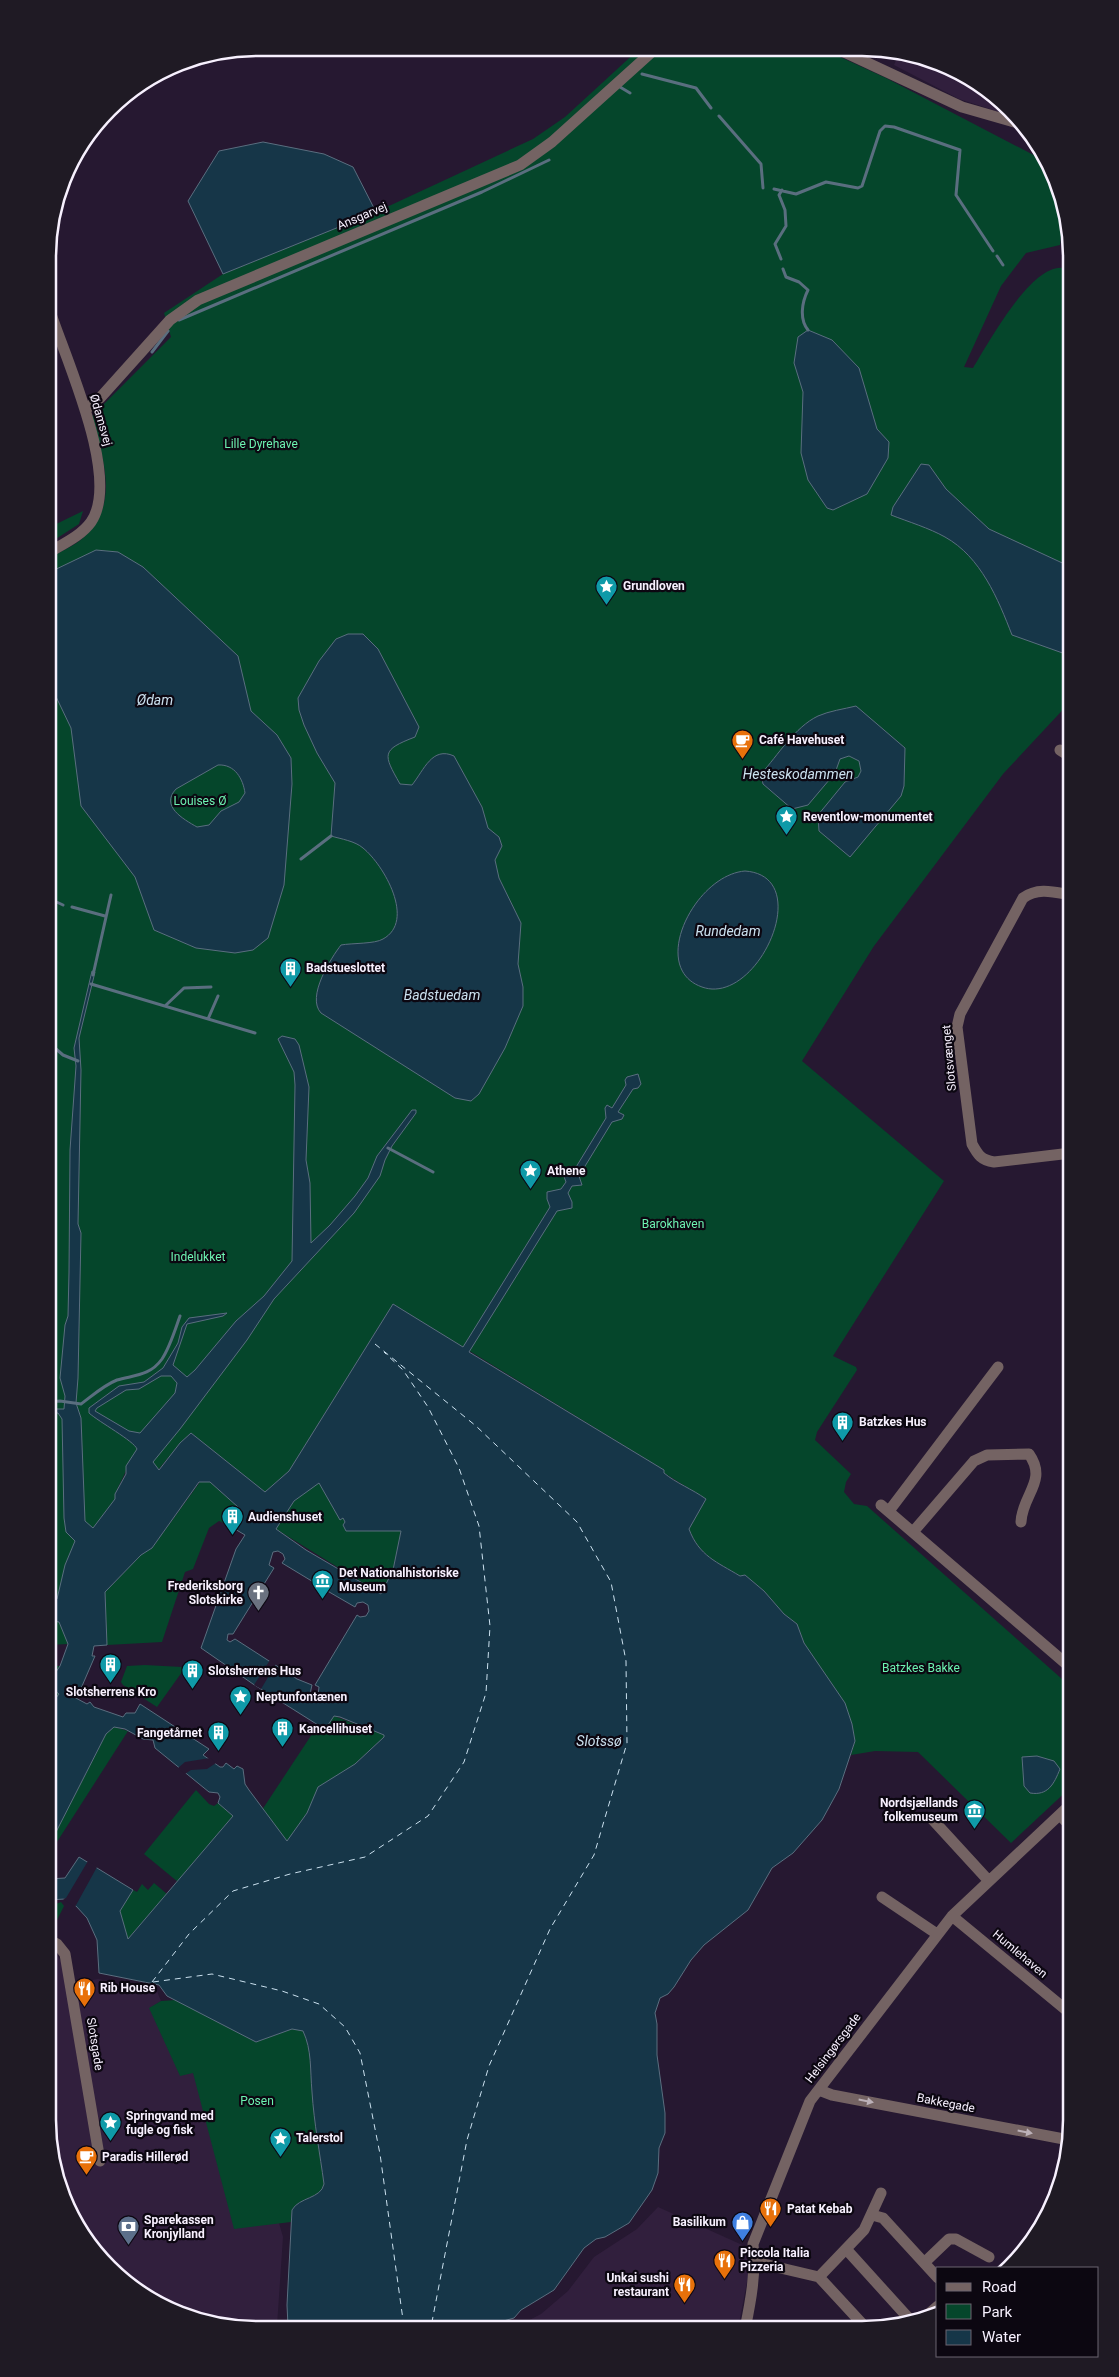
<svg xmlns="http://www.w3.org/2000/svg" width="1119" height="2377" font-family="Roboto,sans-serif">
  <rect width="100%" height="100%" fill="#261831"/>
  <path fill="#311f3d" d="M900,51L955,69L1000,100L1015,117L959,99L894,65Z
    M52,1948L80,1988L87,1981L98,1979L157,1991L161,2001L150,2008L193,2073L279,2223L283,2237L277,2326H217L165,2308L119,2277L83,2236L55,2174L48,2119V1953Z
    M658,2207L749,2248L750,2266L738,2329L516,2327L541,2314L568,2291L594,2257L637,2229Z"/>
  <path fill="#05462b" d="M638,50L827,51L886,78L1045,161L1064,203L1060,245L1026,253L1001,286L964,367L973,368C987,346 1038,249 1071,271V701L1003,774L874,946L802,1061L944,1181L833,1356L856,1367L857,1370L817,1432L815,1440L851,1474L846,1482L844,1492L854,1504L867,1506L1071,1687V1787L1011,1843L918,1752L875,1751L851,1755L855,1741L852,1724L804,1643L797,1624L784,1614L764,1591L745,1575L740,1576C717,1562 699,1556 689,1529L706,1499L664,1473V1470L393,1304L289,1471L265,1492L191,1433L180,1443L158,1470L127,1466C125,1478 115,1488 115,1499L93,1528L59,1622L68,1644L48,1645V755L51,745L48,727V559C59,552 75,546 84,537C121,503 102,457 92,416L171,337L164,313L223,274L376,212L533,139L565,117Z
    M83,511L79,524L48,544V528Z
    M200,1482H210L238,1507L228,1525L219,1521L209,1528L193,1569L185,1572L162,1642L107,1645L105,1592L141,1555L152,1548Z
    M319,1482L340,1519L343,1518L346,1523V1531H401L393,1570L381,1594L276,1529L294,1501Z
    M145,1665L182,1667V1672L157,1707L123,1685L121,1682L127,1666Z
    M48,1666H60L49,1682L50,1687L60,1694L52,1703L48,1701Z
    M334,1716L384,1735V1737L355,1764L318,1790L307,1813L287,1842L262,1810L318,1725L326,1728Z
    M114,1727L128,1731L55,1845V1834L106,1734Z
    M196,1790L209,1804L214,1806L218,1803L233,1816L178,1882L144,1854Z
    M154,1883L167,1894L127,1940L120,1911L133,1890L137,1892L142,1884L148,1890Z
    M61,1902L64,1906L57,1920L48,1918V1907Z
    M176,2000L256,2042L292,2029L303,2030C312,2050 310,2070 312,2092C314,2123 320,2154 324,2184C320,2203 289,2194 291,2222L234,2229L193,2073L180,2076L149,2008L161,2001Z"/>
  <path fill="#163648" stroke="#5a6e7f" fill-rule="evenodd" d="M263,142L324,154L353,167L376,212L223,274L188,201L219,151Z
    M808,330L832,340L859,368L877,429L889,442L888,458L867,494L833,510L827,508L808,480L801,453L803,392L794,363L798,337Z
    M921,464L929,465L946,489L989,529L1071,567V656L1012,635C998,599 981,557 945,537C929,528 909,522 891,515L893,507Z
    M96,550L118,552L143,567L238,656L251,711L277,735L291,758L292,784L284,885L268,938L253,950L235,953L196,948L154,930L135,877L81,806L71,728L48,680V573ZM218,765C235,764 243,779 245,793L239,802L221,811L209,825L197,827C183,819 160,806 176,789Z
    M348,634H363L378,649L419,727L415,737C381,750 383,754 400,784L412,785C424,770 432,746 454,756L482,807L488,828L499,837L502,846L495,860L499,878L521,923L518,964L523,987V1006L505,1048L479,1094L471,1101L455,1098L321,1013C306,997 331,958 341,945C352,943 375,944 383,939C416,921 384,865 363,848C355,841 341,839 331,836L335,783L317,753L304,725L299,710L298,698L319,661L336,639Z
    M856,706L905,748L904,786L901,796L850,857L819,831L818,815L845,782L858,777L861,771L859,761L849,756L840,759L835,773L808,805L792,809L763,784L761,774C778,755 795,727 818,716C829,711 844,709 856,706Z
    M745,871C817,876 757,1007 702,987C648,968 695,875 745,871Z
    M92,971L95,972L79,1038L81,1070L78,1224L81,1233L78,1378L76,1403L81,1418L85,1521L93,1528L115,1499V1494L126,1474V1466L137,1449C134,1441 99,1422 89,1413V1408L119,1386L144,1382L163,1368L178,1343L182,1327L189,1318L227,1313L223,1316L187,1324L173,1365L187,1377L195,1370L236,1321L264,1296L292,1261L295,1085L294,1072L278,1039L282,1036L295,1039L299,1045L309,1087L306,1160L310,1183L311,1243L330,1225L355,1196L368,1178L377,1156L412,1110H416V1113L392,1146L385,1160L380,1176L354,1213L274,1299L247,1340L180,1429L153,1462L159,1470L180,1443L191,1433L265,1492L289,1471L393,1304L463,1347L550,1207L547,1199V1192L561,1189L566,1182L563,1174L573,1172L606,1118L605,1108L607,1105L612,1108L626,1085L625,1080L627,1077L638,1074L641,1084L638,1088L633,1089L618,1112L624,1115L622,1119L612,1122L579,1176L582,1185L572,1186L568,1193L572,1202V1208L557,1211L469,1352L664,1470V1473C676,1483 692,1489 706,1499L689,1529C699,1556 717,1562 740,1576L745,1575L764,1591L784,1614L797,1624L804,1643L845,1703L852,1724L855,1741L839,1789L822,1820L793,1853L772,1868L748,1910L704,1945L691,1960L674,1987L668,1994L660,1998L655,2013L657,2024V2055L665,2113V2133L659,2148L658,2173L652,2190L629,2223L605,2237L596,2239L584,2248L554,2290L521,2310L514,2318L493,2324L488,2327L288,2326L287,2305L292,2210C299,2197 321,2199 324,2184C320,2154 314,2123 312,2092C310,2070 312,2050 303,2031L292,2029L256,2042L167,1996L159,1985L99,1973L97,1940L87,1918L76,1906L65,1899L48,1900V1879L65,1878L79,1857L133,1890L120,1911L128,1939L233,1816L218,1803L220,1797L218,1793L209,1792L155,1748L153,1740L143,1739L125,1729L114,1727L106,1734L55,1834V1845L48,1857V1701L52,1703L59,1694L50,1687L49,1682L60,1666L68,1644L59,1622L48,1620V1600L57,1599L65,1565L75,1541L66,1532L64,1518L62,1419L58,1413H48V1409H64L65,1396L60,1378L65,1325L68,1316L69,1272L70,1150L76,1066L74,1048ZM161,1376H171L177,1383L175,1393L140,1433L129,1431L95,1411L97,1408L126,1390L139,1389ZM199,1482H210L238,1507L228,1525L245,1535L236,1549L201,1648L253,1684L318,1725L326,1728L334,1716L340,1717L384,1735V1737L355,1764L318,1787L307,1813L287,1841L249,1790L245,1784L243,1769L237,1766L234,1769L226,1763L223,1767H220L203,1755L209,1749L140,1704L135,1713H126L123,1717L94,1707L90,1702L87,1704L72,1696L74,1693H79L95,1656H92L94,1646L107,1645L105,1592L141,1555L152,1548ZM319,1483L340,1520L343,1518L345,1522L343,1525L346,1531H401L393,1570L381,1594L306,1550L276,1529L294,1501ZM278,1551L283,1554L285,1559L282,1563L315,1583L319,1577L328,1582L324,1589L355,1607L357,1603L363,1602L368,1605L369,1611L366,1616L360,1617L357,1615L315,1685L319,1687L318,1695L310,1694L312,1685L297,1679L235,1639L230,1642L227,1640L228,1634H233L274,1568L269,1565L273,1552Z
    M1037,1756L1054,1761L1060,1769C1054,1784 1048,1796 1030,1793L1024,1786L1022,1757Z"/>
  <path fill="#261831" d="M270,1660L276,1664L261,1689L254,1685Z
    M210,1758L216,1763L207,1769L191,1770L185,1774L178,1768L185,1762Z
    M88,1861L97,1867L75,1907L63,1899L66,1898Z"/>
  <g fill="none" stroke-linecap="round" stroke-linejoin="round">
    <path stroke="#5a6e7f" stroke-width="3" d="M642,74L696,88L711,108
      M620,87L630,93
      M719,116L761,164L763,188
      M774,189L796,194L826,182L858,188L862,186L880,131L885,126L894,127L960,150L956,195L993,251
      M997,256L1003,265
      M781,259L775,244L786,226L785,210L779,195L782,190
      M783,269L786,277L799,282L808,290C802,302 799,319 808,330
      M179,320L482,192L549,160
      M152,352L168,331
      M301,859L331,836
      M48,898L63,905
      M72,907L105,916
      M93,975L111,895
      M91,984L255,1033
      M165,1006L184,988L211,987
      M208,1019L218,996
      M48,1042L63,1055L78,1061
      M388,1148L433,1172
      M48,1402L60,1401L81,1404C92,1396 104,1385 117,1380C134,1375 150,1376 162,1359C170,1347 175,1330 180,1316"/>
    <path stroke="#cbe1ef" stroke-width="1" stroke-dasharray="6 5" stroke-linecap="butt" d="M375,1344L476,1426L577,1522L611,1582L626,1661L627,1743L594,1855L550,1929L489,2066L467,2140L431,2327
      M152,1982L189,1934L233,1891L290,1874L365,1857L428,1816L464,1762L486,1693L490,1626L479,1526L459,1468L428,1407L403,1370L384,1352
      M153,1982L212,1974L282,1991L319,2004L345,2027L360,2053L380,2154L404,2327"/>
    <path stroke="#746363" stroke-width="11" d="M842,51L962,107L1021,124
      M85,410L100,398L170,320L198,300L520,165L552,142L654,50
      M48,553C63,544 81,536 91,522C122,477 63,354 48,305
      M1060,750L1071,757
      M48,757V748
      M1071,1153L994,1162C981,1160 978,1155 972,1144L957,1027L960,1014L1023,898C1038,887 1054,892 1071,895
      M881,1505L1071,1668
      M889,1511L998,1367
      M913,1532L974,1461L987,1455L1029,1454C1048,1481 1022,1495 1021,1522
      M1060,1815L1071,1827
      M933,1820L988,1880
      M882,1897L937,1934
      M952,1916L1071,2014
      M48,1939L57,1944L65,1954L100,2161
      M819,2090L832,2095L1069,2140
      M872,2215L883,2218L938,2278
      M846,2249L913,2323
      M755,2262L819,2277L867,2329
      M925,2262L949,2239H956L989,2257
      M819,2277L864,2230L881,2193
      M923,2319L938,2306
      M745,2329C751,2300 756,2273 753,2244L810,2101L952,1916L1071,1804"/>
  </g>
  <defs><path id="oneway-solid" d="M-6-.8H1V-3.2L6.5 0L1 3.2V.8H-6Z" transform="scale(1.25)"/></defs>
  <g fill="#bcb1b8">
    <use href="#oneway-solid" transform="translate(866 2101) rotate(11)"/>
    <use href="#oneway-solid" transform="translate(1025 2132) rotate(11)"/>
  </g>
  <defs>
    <symbol id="sight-pin" viewBox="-11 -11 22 30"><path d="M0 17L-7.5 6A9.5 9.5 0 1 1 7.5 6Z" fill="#0f9aa8" stroke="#0c0711"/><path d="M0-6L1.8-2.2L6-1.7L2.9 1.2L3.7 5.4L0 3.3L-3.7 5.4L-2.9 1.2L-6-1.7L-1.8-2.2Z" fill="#fff"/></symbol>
    <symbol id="cafe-pin" viewBox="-11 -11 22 30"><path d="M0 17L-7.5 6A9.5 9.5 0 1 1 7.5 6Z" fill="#e8710a" stroke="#0c0711"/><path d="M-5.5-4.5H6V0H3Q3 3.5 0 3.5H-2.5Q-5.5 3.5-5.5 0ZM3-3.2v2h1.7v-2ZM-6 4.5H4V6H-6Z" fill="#fff"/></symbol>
    <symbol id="building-pin" viewBox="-11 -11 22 30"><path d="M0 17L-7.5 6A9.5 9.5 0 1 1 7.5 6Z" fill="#0f9aa8" stroke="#0c0711"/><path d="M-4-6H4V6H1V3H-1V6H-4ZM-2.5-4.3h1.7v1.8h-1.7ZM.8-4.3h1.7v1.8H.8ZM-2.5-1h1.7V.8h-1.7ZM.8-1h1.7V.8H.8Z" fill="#fff"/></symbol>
    <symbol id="museum-pin" viewBox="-11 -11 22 30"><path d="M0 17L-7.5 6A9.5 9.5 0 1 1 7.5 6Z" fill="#0f9aa8" stroke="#0c0711"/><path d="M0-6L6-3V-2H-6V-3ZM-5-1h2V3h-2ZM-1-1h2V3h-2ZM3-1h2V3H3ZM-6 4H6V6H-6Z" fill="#fff"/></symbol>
    <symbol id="church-pin" viewBox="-11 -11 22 30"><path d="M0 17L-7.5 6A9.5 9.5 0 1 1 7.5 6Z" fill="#6b7280" stroke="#0c0711"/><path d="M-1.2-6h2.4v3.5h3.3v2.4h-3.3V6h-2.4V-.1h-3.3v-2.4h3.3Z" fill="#fff"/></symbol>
    <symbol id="restaurant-pin" viewBox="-11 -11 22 30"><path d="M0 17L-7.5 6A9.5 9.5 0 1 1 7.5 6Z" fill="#e8710a" stroke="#0c0711"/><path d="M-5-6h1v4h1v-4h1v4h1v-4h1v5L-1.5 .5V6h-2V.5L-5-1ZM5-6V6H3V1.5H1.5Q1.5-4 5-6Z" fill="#fff"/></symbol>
    <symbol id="shop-pin" viewBox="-11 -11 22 30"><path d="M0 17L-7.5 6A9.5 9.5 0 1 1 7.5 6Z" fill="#3f7fe0" stroke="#0c0711"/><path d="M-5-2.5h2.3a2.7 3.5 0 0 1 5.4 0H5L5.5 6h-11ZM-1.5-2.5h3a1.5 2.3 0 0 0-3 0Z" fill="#fff"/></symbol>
    <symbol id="bank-pin" viewBox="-11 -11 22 30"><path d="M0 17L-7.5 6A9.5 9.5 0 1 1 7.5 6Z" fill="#5c6f8a" stroke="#0c0711"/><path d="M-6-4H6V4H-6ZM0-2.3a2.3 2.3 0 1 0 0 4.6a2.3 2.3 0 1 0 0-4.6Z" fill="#fff"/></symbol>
  </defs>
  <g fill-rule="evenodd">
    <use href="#sight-pin" x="594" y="574" width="25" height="34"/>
    <use href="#cafe-pin" x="730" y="728" width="25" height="34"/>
    <use href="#sight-pin" x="774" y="804" width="25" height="34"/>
    <use href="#building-pin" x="278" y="956" width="25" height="34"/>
    <use href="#sight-pin" x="518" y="1158" width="25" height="34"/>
    <use href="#building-pin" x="830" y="1410" width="25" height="34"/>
    <use href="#building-pin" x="220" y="1504" width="25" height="34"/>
    <use href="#museum-pin" x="310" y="1568" width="25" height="34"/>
    <use href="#church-pin" x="246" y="1580" width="25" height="34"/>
    <use href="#building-pin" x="98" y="1652" width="25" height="34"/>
    <use href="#building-pin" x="180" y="1658" width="25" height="34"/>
    <use href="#sight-pin" x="228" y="1684" width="25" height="34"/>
    <use href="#building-pin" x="270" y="1716" width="25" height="34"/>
    <use href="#building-pin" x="206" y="1720" width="25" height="34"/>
    <use href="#museum-pin" x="962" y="1798" width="25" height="34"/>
    <use href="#restaurant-pin" x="72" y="1976" width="25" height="34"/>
    <use href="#sight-pin" x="98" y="2110" width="25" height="34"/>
    <use href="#sight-pin" x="268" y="2126" width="25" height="34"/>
    <use href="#cafe-pin" x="74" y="2144" width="25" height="34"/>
    <use href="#restaurant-pin" x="758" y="2196" width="25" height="34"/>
    <use href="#shop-pin" x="730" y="2210" width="25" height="34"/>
    <use href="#bank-pin" x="116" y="2214" width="25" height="34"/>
    <use href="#restaurant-pin" x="712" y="2248" width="25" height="34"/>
    <use href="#restaurant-pin" x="672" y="2272" width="25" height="34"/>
  </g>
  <g text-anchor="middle" stroke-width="4.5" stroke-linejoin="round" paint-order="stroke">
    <g font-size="12" fill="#f7f0fe" stroke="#0c0711">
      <text transform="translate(362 216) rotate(-23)" y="4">Ansgarvej</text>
      <text transform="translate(101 420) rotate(74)" y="4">Ødamsvej</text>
      <text transform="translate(949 1058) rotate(-95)" y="4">Slotsvænget</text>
      <text transform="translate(1020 1954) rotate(40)" y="4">Humlehaven</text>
      <text transform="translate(95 2044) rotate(81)" y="4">Slotsgade</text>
      <text transform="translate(833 2048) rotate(-53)" y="4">Helsingørsgade</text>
      <text transform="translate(946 2103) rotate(11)" y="4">Bakkegade</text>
    </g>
    <g font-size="12" fill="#6df4b2" stroke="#0c0711">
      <text x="261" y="448">Lille Dyrehave</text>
      <text x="200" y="805">Louises Ø</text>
      <text x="673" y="1228">Barokhaven</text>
      <text x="198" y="1261">Indelukket</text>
      <text x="921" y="1672">Batzkes Bakke</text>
      <text x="257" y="2105">Posen</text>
    </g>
    <g font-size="12" font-weight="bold" fill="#f7f0fe" stroke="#0c0711" text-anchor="start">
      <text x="623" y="590">Grundloven</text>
      <text x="759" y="744">Café Havehuset</text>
      <text x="803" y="821">Reventlow-monumentet</text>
      <text x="306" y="972">Badstueslottet</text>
      <text x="547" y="1175">Athene</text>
      <text x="859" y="1426">Batzkes Hus</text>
      <text x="248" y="1521">Audienshuset</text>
      <text x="339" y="1577">Det Nationalhistoriske<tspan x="339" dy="14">Museum</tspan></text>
      <text x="243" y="1590" text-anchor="end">Frederiksborg<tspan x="243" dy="14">Slotskirke</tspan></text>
      <text x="208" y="1675">Slotsherrens Hus</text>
      <text x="111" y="1696" text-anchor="middle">Slotsherrens Kro</text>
      <text x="256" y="1701">Neptunfontænen</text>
      <text x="299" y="1733">Kancellihuset</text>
      <text x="202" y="1737" text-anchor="end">Fangetårnet</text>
      <text x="958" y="1807" text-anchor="end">Nordsjællands<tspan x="958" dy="14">folkemuseum</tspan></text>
      <text x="100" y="1992">Rib House</text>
      <text x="126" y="2120">Springvand med<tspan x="126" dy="14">fugle og fisk</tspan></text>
      <text x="296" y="2142">Talerstol</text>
      <text x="102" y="2161">Paradis Hillerød</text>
      <text x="787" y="2213">Patat Kebab</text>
      <text x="144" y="2224">Sparekassen<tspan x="144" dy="14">Kronjylland</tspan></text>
      <text x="726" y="2226" text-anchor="end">Basilikum</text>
      <text x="740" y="2257">Piccola Italia<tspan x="740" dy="14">Pizzeria</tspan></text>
      <text x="669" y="2282" text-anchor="end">Unkai sushi<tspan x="669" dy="14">restaurant</tspan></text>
    </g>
    <g font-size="14" font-style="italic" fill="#cbe1ef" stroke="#0c0711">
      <text x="155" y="705">Ødam</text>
      <text x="798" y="779">Hesteskodammen</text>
      <text x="728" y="936">Rundedam</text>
      <text x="442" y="1000">Badstuedam</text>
      <text x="599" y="1746">Slotssø</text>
    </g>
  </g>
  <path d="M0 0H1119V2377H0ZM257 56H862A201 201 0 0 1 1063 257V2120A201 201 0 0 1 862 2321H257A201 201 0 0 1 56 2120V257A201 201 0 0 1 257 56Z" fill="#1f1a24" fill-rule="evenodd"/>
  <path fill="none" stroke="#f7f0fe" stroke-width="2.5" d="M257 56H862A201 201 0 0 1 1063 257V2120A201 201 0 0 1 862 2321H257A201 201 0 0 1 56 2120V257A201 201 0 0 1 257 56Z"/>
  <rect x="936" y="2267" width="162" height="90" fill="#0c0711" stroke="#6a6470"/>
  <rect x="946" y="2283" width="25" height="8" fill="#746363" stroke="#6a6470"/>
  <text x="982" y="2292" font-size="15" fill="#f7f0fe">Road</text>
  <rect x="946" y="2304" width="25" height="15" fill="#05462b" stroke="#6a6470"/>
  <text x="982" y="2317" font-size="15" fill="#f7f0fe">Park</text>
  <rect x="946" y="2330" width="25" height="15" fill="#163648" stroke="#6a6470"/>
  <text x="982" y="2342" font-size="15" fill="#f7f0fe">Water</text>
</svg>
